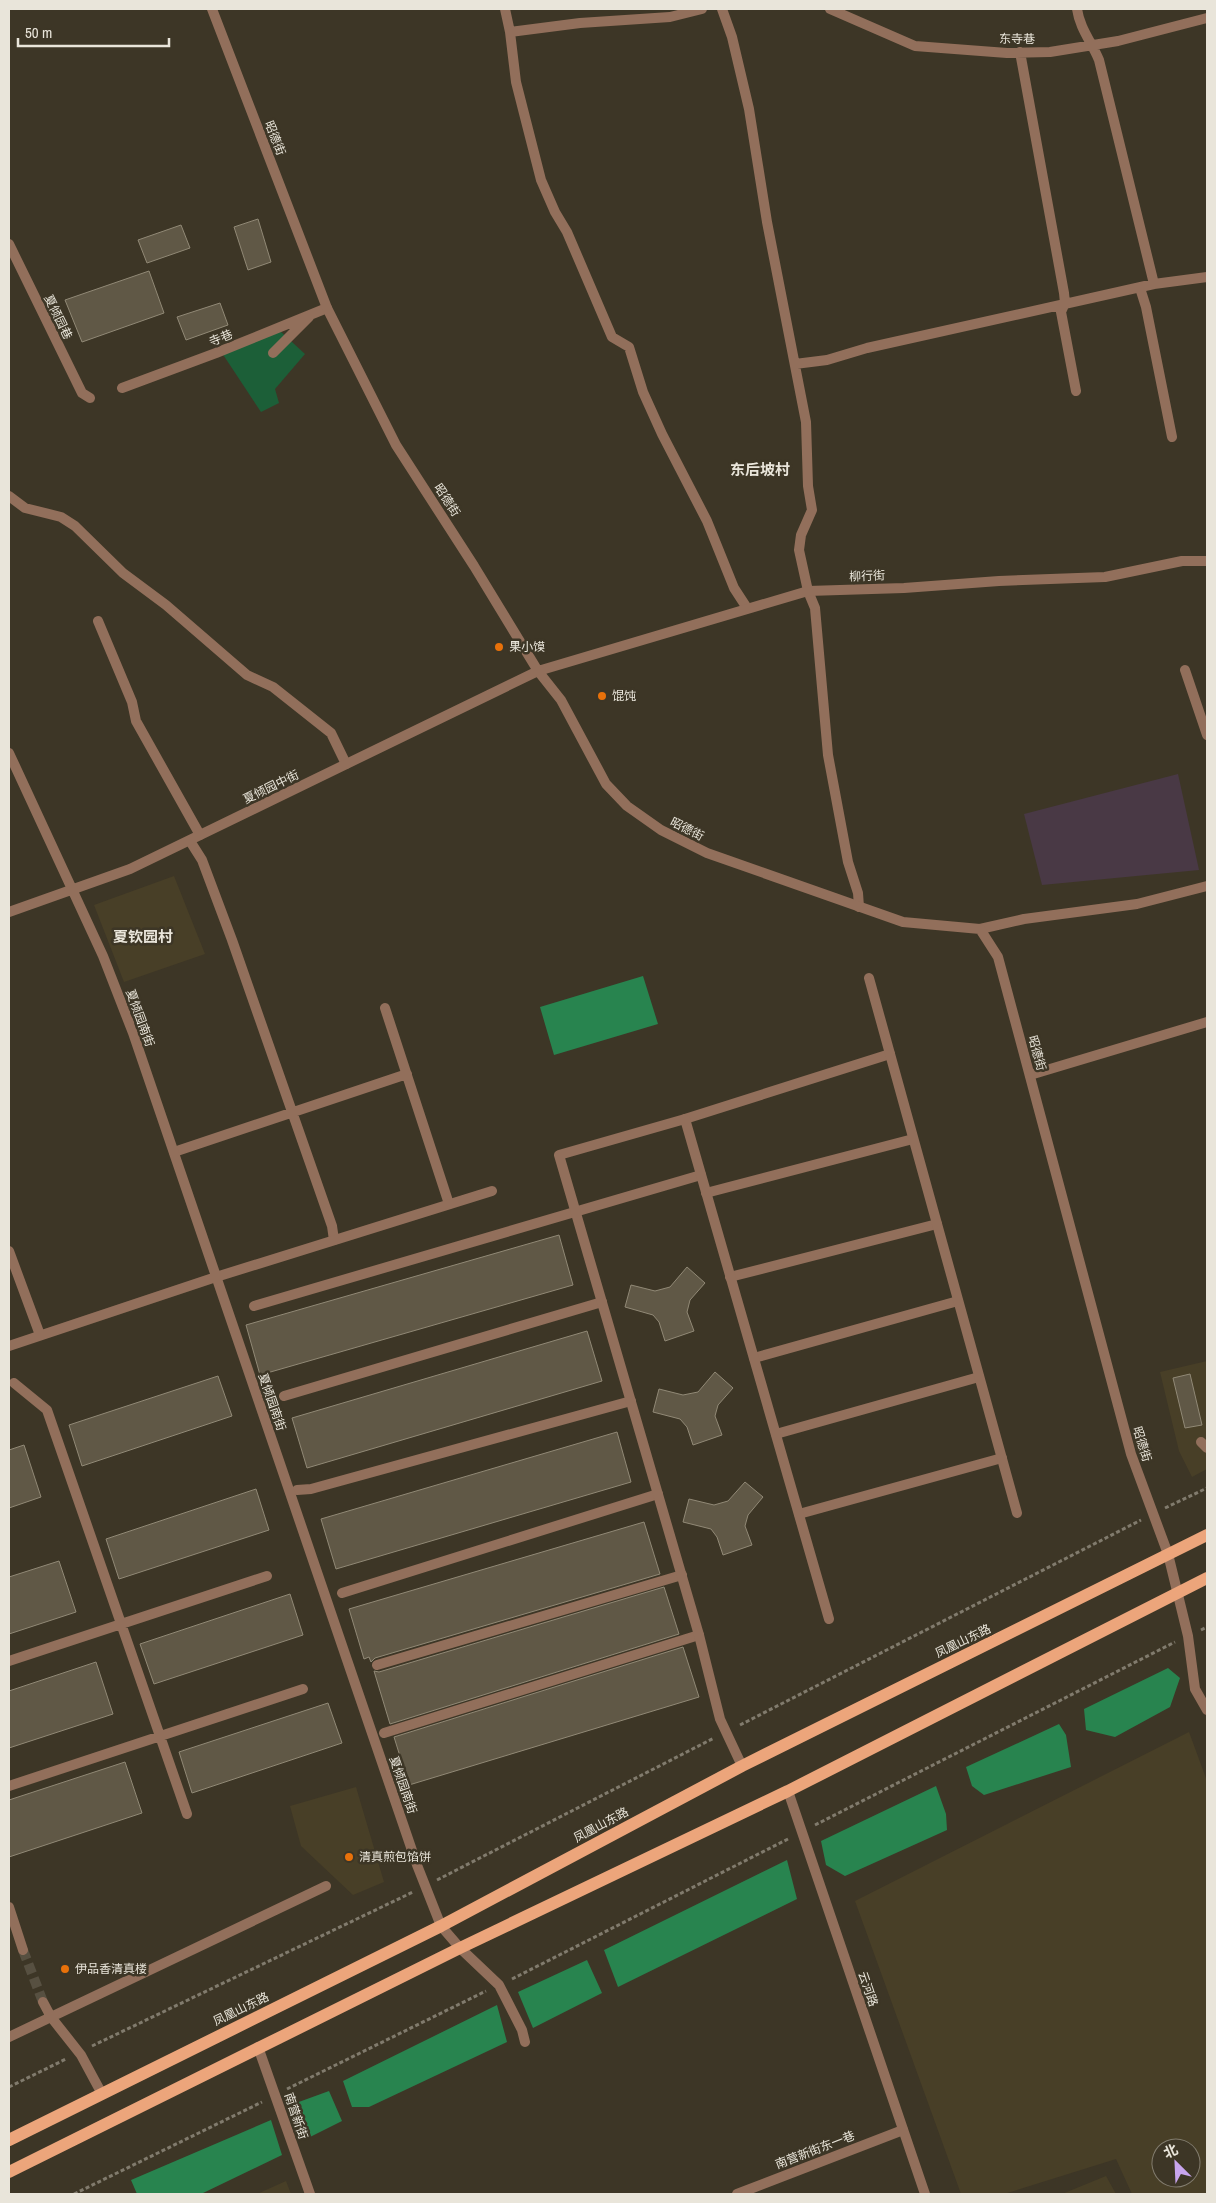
<svg xmlns="http://www.w3.org/2000/svg" width="1216" height="2203" font-family="'Archivo Narrow','Noto Sans SC',sans-serif">
  <rect width="100%" height="100%" fill="#3d3626"/>
  <path fill="#483f27" fill-rule="evenodd" d="M174,876L205,954L124,982L94,905Z
    M1207,1361V1469L1192,1477L1179,1451L1160,1372Z
    M1189,1732L1207,1781V2194H1132L1116,2159L1004,2194H961L855,1901ZM1161,2148H1191V2178H1161Z
    M356,1787L384,1882L353,1895L301,1846L290,1806Z
    M1106,2176L1116,2194H1062Z
    M286,2181L291,2194H257Z"/>
  <path fill="#493945" d="M1178,774L1199,870L1042,885L1024,814Z"/>
  <path fill="#1c5f38" d="M280,331L305,354L275,389L279,403L261,412L222,353Z"/>
  <path fill="#28844f" d="M643,976L658,1024L554,1055L540,1007Z
    M1168,1668L1180,1678L1170,1707L1115,1737L1086,1730L1084,1709Z
    M1059,1724L1066,1735L1071,1767L984,1795L972,1786L966,1767Z
    M936,1786L946,1814L947,1830L845,1876L826,1865L821,1841Z
    M787,1860L797,1899L618,1987L604,1950Z
    M587,1960L602,1993L533,2028L518,1992Z
    M497,2005L507,2042L369,2107H352L343,2081Z
    M329,2091L342,2121L310,2137L296,2103Z
    M271,2120L282,2155L201,2194H137L131,2180Z"/>
  <path fill="#605846" stroke="#918976" d="M258,219L271,262L248,270L234,227Z
    M181,225L190,248L147,263L138,240Z
    M149,271L164,313L82,342L65,300Z
    M220,303L228,325L186,340L177,317Z
    M559,1235L573,1285L260,1375L246,1325Z
    M687,1267L705,1283L690,1300L687,1312L694,1331L665,1341L659,1322L653,1315L625,1307L631,1285L655,1291L670,1287Z
    M587,1331L602,1381L307,1468L292,1418Z
    M715,1372L733,1388L718,1405L715,1416L722,1435L693,1445L687,1427L680,1419L653,1412L659,1389L683,1395L698,1392Z
    M1190,1374L1202,1425L1185,1428L1173,1378Z
    M218,1376L232,1416L82,1466L69,1425Z
    M617,1432L631,1482L336,1569L321,1519Z
    M24,1445L41,1497L9,1508V1450Z
    M745,1482L763,1497L748,1515L745,1526L752,1545L723,1555L717,1537L711,1529L683,1522L689,1499L714,1505L728,1501Z
    M256,1489L269,1530L119,1579L106,1539Z
    M644,1522L660,1574L375,1658L371,1662L369,1657L364,1659L349,1609Z
    M59,1561L76,1612L9,1634V1577Z
    M664,1587L679,1634L390,1724L374,1671L379,1672Z
    M290,1594L303,1635L154,1684L140,1644Z
    M683,1647L699,1697L409,1785L394,1737Z
    M96,1662L113,1714L9,1748V1691Z
    M328,1703L342,1743L192,1793L179,1752Z
    M125,1762L142,1813L9,1857V1800Z"/>
  <g fill="none" stroke-linecap="round" stroke-linejoin="round">
    <path stroke="#575041" stroke-width="10" stroke-dasharray="10 5" stroke-linecap="butt" d="M23,1950L43,2002"/>
    <path stroke="#817b6d" stroke-width="3" stroke-dasharray="4 2.5" stroke-linecap="butt" d="M1165,1508L1207,1488
      M1201,1630L1207,1627
      M740,1725L1141,1520
      M815,1825L1175,1642
      M437,1880L714,1738
      M512,1979L790,1838
      M92,2046L413,1892
      M9,2087L66,2059
      M287,2089L486,1991
      M74,2194L262,2102"/>
    <path stroke="#926f5b" stroke-width="10" d="M505,9L510,32L516,82L541,180L555,212L567,232L612,337L629,347L643,392L662,434L707,521L734,588L747,608
      M722,9L732,37L749,109L767,222L806,422L808,486L812,510L801,535L799,550L808,591L815,608L828,755L848,862L858,893L859,907
      M830,9L915,46L1007,53L1050,52L1118,41L1207,18
      M1077,9C1080,29 1091,41 1099,60L1154,284
      M510,32L580,23L670,17L702,9
      M1020,52L1064,293L1065,303L1061,312L1076,391
      M9,244L82,393L90,398
      M1140,288L1146,307L1172,437
      M273,353L309,317
      M795,364L827,360L867,348L1154,284L1207,277
      M122,388L216,353L327,308
      M9,496L25,508L61,517L75,526L123,573L166,605L247,675L273,687L331,733L346,764
      M98,621L132,702L136,721L200,835
      M1185,670L1207,735
      M190,841L202,860L232,940L332,1226L334,1240
      M980,929L1024,919L1137,904L1207,886
      M385,1008L449,1204
      M1030,1075L1207,1022
      M685,1119L890,1054
      M174,1152L407,1074
      M706,1193L913,1139
      M730,1277L937,1224
      M254,1306L701,1175
      M754,1358L958,1301
      M14,1383L47,1410L187,1814
      M284,1396L602,1302
      M776,1434L979,1377
      M297,1490L311,1489L631,1401
      M799,1514L1002,1458
      M342,1593L658,1494
      M9,1661L267,1576
      M377,1665L682,1575
      M384,1733L699,1635
      M9,1786L303,1689
      M460,1948L499,1985L522,2030L525,2042
      M737,2194L903,2130"/>
    <path stroke="#926f5b" stroke-width="10" d="M212,9L327,308L396,445L474,566L538,671L561,700L606,784L627,806L661,830L707,853L903,922L980,929L998,957L1131,1454L1168,1554L1188,1636L1195,1689L1207,1710
      M9,753L103,956L133,1033L417,1865L441,1926L460,1948
      M9,912L130,869L538,671L808,591L904,588L999,581L1105,577L1182,561H1207
      M869,978L1017,1513
      M9,1251L40,1335
      M9,1346L216,1277L492,1191
      M1201,1442L1207,1448
      M742,1766L720,1719L699,1635L559,1155L685,1119L829,1619
      M9,1907L23,1950
      M43,2002L51,2017L81,2055L102,2094
      M9,2037L326,1886
      M258,2047L310,2194"/>
    <path stroke="#926f5b" stroke-width="10" d="M788,1791L925,2194"/>
    <path stroke="#eca57b" stroke-width="12" d="M9,2140L441,1926L742,1766L1207,1535
      M9,2172L460,1948L788,1791L1207,1578"/>
  </g>
  <g fill="#e8710a" stroke="#3d3626" stroke-width="2">
    <circle cx="499" cy="647" r="5"/>
    <circle cx="602" cy="696" r="5"/>
    <circle cx="349" cy="1857" r="5"/>
    <circle cx="65" cy="1969" r="5"/>
  </g>
  <g text-anchor="middle" stroke-width="5" stroke-linejoin="round" paint-order="stroke">
    <g font-size="12" fill="#e9e5da" stroke="#3d3626">
      <text transform="translate(1017 39) rotate(1)" y="4">东寺巷</text>
      <text transform="translate(275 138) rotate(69)" y="4">昭德街</text>
      <text transform="translate(58 317) rotate(64)" y="4">夏倾园巷</text>
      <text transform="translate(221 338) rotate(-22)" y="4">寺巷</text>
      <text transform="translate(447 500) rotate(57)" y="4">昭德街</text>
      <text transform="translate(867 576) rotate(-2)" y="4">柳行街</text>
      <text transform="translate(271 787) rotate(-26)" y="4">夏倾园中街</text>
      <text transform="translate(687 829) rotate(27)" y="4">昭德街</text>
      <text transform="translate(140 1018) rotate(70)" y="4">夏倾园南街</text>
      <text transform="translate(1037 1053) rotate(75)" y="4">昭德街</text>
      <text transform="translate(272 1402) rotate(71)" y="4">夏倾园南街</text>
      <text transform="translate(1142 1444) rotate(73)" y="4">昭德街</text>
      <text transform="translate(963 1641) rotate(-26)" y="4">凤凰山东路</text>
      <text transform="translate(403 1785) rotate(71)" y="4">夏倾园南街</text>
      <text transform="translate(601 1825) rotate(-28)" y="4">凤凰山东路</text>
      <text transform="translate(868 1989) rotate(71)" y="4">云河路</text>
      <text transform="translate(241 2009) rotate(-26)" y="4">凤凰山东路</text>
      <text transform="translate(296 2116) rotate(71)" y="4">南营新街</text>
      <text transform="translate(815 2150) rotate(-21)" y="4">南营新街东一巷</text>
    </g>
    <g font-size="12" fill="#e9e5da" stroke="#3d3626" text-anchor="start">
      <text x="509" y="651">果小馍</text>
      <text x="612" y="700">馄饨</text>
      <text x="359" y="1861">清真煎包馅饼</text>
      <text x="75" y="1973">伊品香清真楼</text>
    </g>
    <g font-size="15" font-weight="bold" fill="#e9e5da" stroke="#3d3626">
      <text x="760" y="475">东后坡村</text>
      <text x="143" y="942">夏钦园村</text>
    </g>
  </g>
  <rect width="1216" height="2203" fill="none" stroke="#e9e5da" stroke-width="20"/>
  <g transform="translate(1176 2163) rotate(336)"><circle r="24" fill="#3d3626" stroke="#827c6e"/>
  <path d="M0-4L9 19L0 12L-9 19Z" fill="#c8a5ee"/>
  <text y="-8" font-size="14" font-weight="bold" text-anchor="middle" fill="#e9e5da">北</text>
  </g>
  <path d="M18 38v8h151v-8" fill="none" stroke="#e9e5da" stroke-width="2.5"/>
  <text x="25" y="38" font-size="15" fill="#e9e5da" stroke="#3d3626" stroke-width="4" paint-order="stroke">50 m</text>
</svg>
